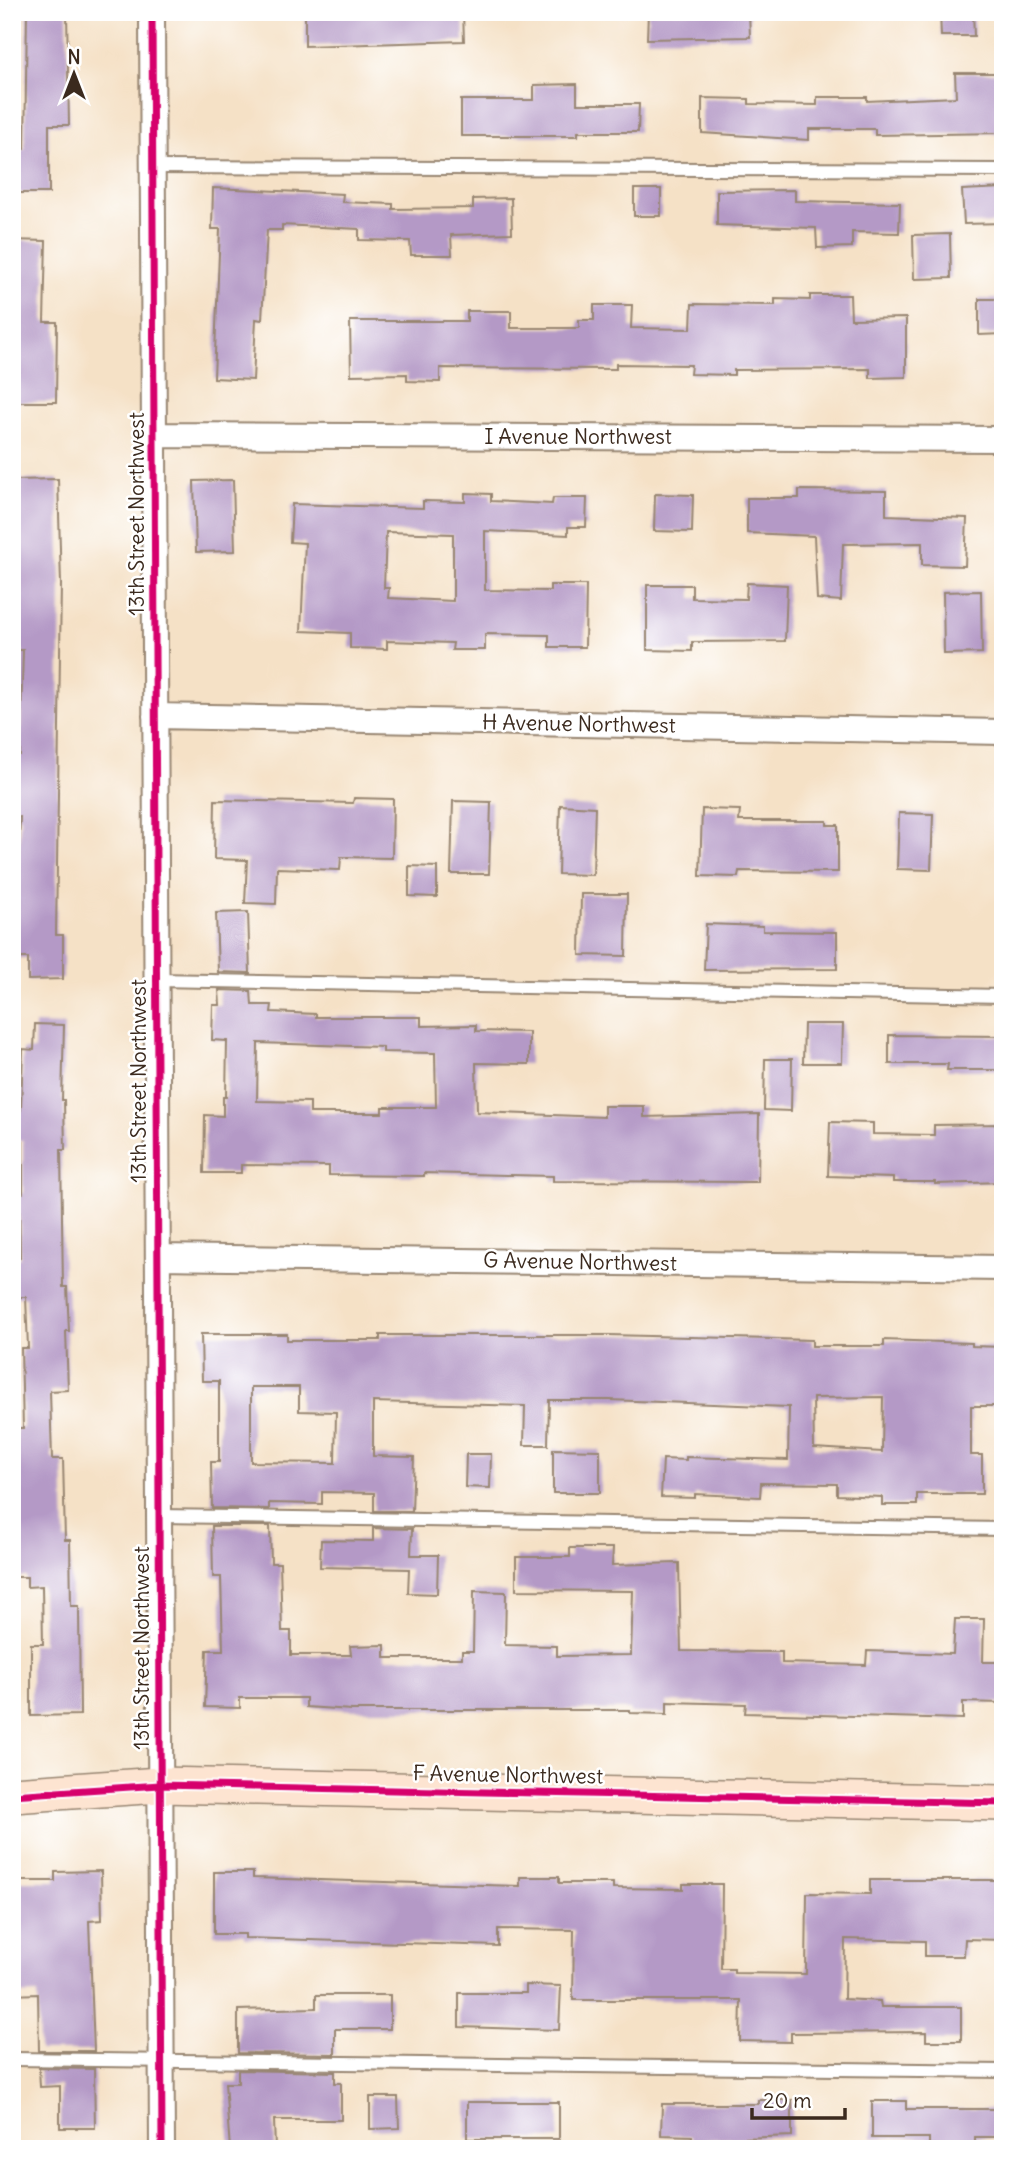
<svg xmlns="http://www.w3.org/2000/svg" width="1015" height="2161" font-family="Delius,sans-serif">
  <rect width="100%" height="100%" fill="#fff"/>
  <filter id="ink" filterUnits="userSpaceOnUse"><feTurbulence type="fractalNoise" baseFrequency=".0143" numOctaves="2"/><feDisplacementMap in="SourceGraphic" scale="14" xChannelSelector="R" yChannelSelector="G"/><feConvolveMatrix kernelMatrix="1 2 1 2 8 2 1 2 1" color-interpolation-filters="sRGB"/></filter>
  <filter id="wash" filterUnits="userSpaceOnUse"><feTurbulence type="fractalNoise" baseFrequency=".00686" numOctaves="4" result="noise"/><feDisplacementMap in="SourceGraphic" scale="28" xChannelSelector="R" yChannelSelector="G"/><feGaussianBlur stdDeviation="1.57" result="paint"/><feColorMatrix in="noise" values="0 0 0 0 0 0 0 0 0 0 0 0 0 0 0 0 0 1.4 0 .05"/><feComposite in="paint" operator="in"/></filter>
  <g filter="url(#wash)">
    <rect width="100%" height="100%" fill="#f5e1c6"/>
    <g id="blocks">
      <path fill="#b499c6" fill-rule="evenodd" d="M27,12H67L69,125H49V193H12V149H25Z
        M305,12H463L464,41L305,46Z
        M648,12H749L750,37L647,39Z
        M940,12H973L974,36H941Z
        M955,73H1003V133L875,135V129H809V140L702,133V98L749,99V104L817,105V97H867V101L956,97Z
        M577,84V104H639L638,132H578V136H461V100H534V85Z
        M213,188L343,194L342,202L393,204V209L473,208V199L511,198L512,233L451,235L452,255H411L410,241L359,240V229L282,225V230H267L262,320L256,319L253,380L214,378L220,229H212Z
        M1003,188V223L964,224L962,190Z
        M634,189H661V216H634Z
        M795,190V201L900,203L899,233L852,232V247L817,248L816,228L717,225V191Z
        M950,234L951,278L914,279L913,235Z
        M12,240L46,241L44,322H57L56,402H12Z
        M810,295H850L851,319L906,318V377L870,378V369L734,370V375L690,374L691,365L616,364V369L440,368V382L407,381V374L351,375L350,321H467V311H511V328H579V320H594V305H632L631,328L691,329L692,304L775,305V299L810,300Z
        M979,299H1003V334L979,335Z
        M58,479L61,584L56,935H63V979L28,980V958H12V875L18,876L20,817H12V755H20L23,650H17V629H12V583L17,584L15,480Z
        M233,480L235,551L196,552L194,481Z
        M799,490L886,491V515L967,518L965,566L922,565V543L843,544L841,601L817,599L814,536L747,533V498H799Z
        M465,493L491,494V501L552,504L553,498H587L586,527H568V535L485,531V590L550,591V585H586L585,647H549V635L485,634V650H452L453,643L387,641V649L350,648V633L301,631L305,543L290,542L292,504L423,508V501L465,502ZM386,532L453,534V601L388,598L389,588H384Z
        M655,494L693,495L692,532L654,531Z
        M747,583L787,585L785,641L692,642V651L647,650V585H692V598L746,599Z
        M981,591L982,653L944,654L943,592Z
        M354,798L393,799L392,858L341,857L340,870L277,868L276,904L245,903L247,860L214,859L215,800L353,803Z
        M453,801L491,802L489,874H451Z
        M560,805L595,807L593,875L558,874Z
        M702,809L740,810L739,821H827V825H838V872L739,871L738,877L700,876Z
        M899,813L933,814L931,870L897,869Z
        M409,866L437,867V897L409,896Z
        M581,894H627L626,956L580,955Z
        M248,912L250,973L218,972L216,913Z
        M706,924L763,926V931L837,932V969L704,970Z
        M219,990L251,991L252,1005H272L271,1012L316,1014V1017H421V1026L476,1025V1031L529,1032V1064L476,1063L477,1112L604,1117V1106H644V1117L759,1114L758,1182L553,1181V1176L424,1173V1176L329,1175V1166L241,1165V1173H204L205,1115L223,1116V1097H226L227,1041L212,1040L213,1005H220ZM258,1043L383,1047V1052L435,1053L436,1107H382V1113H310V1102L257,1101Z
        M35,1024L64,1025L62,1100H64L65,1150H61L63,1287H67L69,1331H66L68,1390L50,1391L52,1459H63L65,1540H70L71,1606H79L80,1715L31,1716V1644H43L42,1586L27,1587V1577H12V1521H18L16,1428H23L21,1348H28L26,1297H12V1259L20,1258L19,1194L23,1193V1141H12V1111L21,1110L23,1049L34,1050Z
        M804,1024H843L842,1063H803Z
        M889,1035L1003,1036V1070H947L948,1064H889Z
        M765,1059H792L791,1111L764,1110Z
        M830,1122L873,1123V1134L934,1135V1125L1003,1124V1182L935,1184V1182H893V1178L828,1176Z
        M201,1334H287V1340H380V1335H609L812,1340V1346H884V1340L972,1343V1346L1003,1347V1406H971V1455H982V1494H917V1505H882V1497L837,1495V1484L761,1483L760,1497L695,1494V1498L661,1497L663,1459L686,1460V1457L788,1460L789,1407L609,1400H549L548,1445H524L525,1406L373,1402V1456L414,1457L412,1511H374V1493L322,1492V1504L269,1503V1509L212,1508L211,1462H219V1381H202ZM251,1387H299V1411L336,1412L335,1463L251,1462ZM883,1397L882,1452L814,1448L813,1398Z
        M553,1449L600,1450V1493H553Z
        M466,1454H491L490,1488L465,1487Z
        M212,1526H270L271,1563H280L282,1631H291V1655H351L350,1646L385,1645V1658H462V1651H473L474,1591L506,1592L505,1645L557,1646V1656L631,1655L633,1591L516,1590V1557H570V1548H613L612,1565L679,1563L681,1651L782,1652V1663L866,1665L867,1651L953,1654L955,1619H984L983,1662H1003V1703L963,1702V1719L745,1713L746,1704L667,1702V1714L630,1713V1710H352L306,1707V1698H240V1708L205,1707L207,1650H223L221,1577H213Z
        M373,1528L412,1529L411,1555H438L437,1594L408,1593L409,1569L320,1567L321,1540L373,1541Z
        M101,1871L102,1920L89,1921L94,2051H39L38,1994L12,1995V1881H55V1872Z
        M214,1872H253V1878L520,1886V1877H559V1883H613V1888L683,1889V1884H722L721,1969H734V1973L806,1974L807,1893L870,1894V1880H1003V1940L965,1939L964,1956H925V1941L845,1939L844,1999L880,2001L881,2007H961V2041H926V2032L791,2033V2042L740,2041L741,2000H573L574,1930L498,1929V1946L245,1938V1934H214Z
        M526,1985L561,1986L559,2030L459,2027V1993H526Z
        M316,1995H390V2029H335V2054L238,2053V2010L316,2008Z
        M39,2068L94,2069L95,2128H60V2086L40,2087Z
        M238,2070L335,2072V2083H341V2120H274L275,2149H230L225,2083H238Z
        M370,2097H398L399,2128L370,2129Z
        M758,2100H792V2136L692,2140V2136L661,2135L662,2104H758Z
        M872,2101H906V2109H1003V2137H975V2145H929V2138H872Z
        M467,2102H559V2139H467Z"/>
    </g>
  </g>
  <g filter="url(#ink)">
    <use href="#blocks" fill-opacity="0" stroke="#988672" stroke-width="2"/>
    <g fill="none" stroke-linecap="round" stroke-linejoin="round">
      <defs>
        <path id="service" d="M153,167L1003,170
          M156,980L1003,996
          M159,1516L1003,1529
          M12,2059L1003,2071"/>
        <path id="minor" d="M152,12L162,2149
          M154,435L1003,439
          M155,716L1003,732
          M158,1257L1003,1268"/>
        <path id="secondary" d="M12,1795L160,1785L1003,1803"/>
      </defs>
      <use href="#service" stroke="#988672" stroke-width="16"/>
      <use href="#minor" stroke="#988672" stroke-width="28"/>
      <use href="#secondary" stroke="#988672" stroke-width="38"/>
      <use href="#service" stroke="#fff" stroke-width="12"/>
      <use href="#minor" stroke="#fff" stroke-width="24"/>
      <use href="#secondary" stroke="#fde4d1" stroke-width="35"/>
      <defs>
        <path id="cycleway" d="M152,12L162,2149
          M12,1795L160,1785L1003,1803"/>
      </defs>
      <use href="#cycleway" stroke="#fff" stroke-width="11"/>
      <use href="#cycleway" stroke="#d6006c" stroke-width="7"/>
    </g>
  </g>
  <g text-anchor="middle" stroke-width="5" stroke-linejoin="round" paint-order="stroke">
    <g font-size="21" fill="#3b2a1e" stroke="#fff">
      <text x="578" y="444">I Avenue Northwest</text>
      <text transform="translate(137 514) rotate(-90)" y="7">13th Street Northwest</text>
      <text transform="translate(579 724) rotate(1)" y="7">H Avenue Northwest</text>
      <text transform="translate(139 1081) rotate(-90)" y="7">13th Street Northwest</text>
      <text transform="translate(580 1262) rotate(1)" y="7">G Avenue Northwest</text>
      <text transform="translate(142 1648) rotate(-90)" y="7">13th Street Northwest</text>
      <text transform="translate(508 1775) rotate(1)" y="7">F Avenue Northwest</text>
    </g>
  </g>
  <rect width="1015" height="2161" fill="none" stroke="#fff" stroke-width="42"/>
  <g transform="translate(74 74)" stroke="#ffffff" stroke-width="5" paint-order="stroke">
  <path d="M0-5L12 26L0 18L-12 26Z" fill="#3b2a1e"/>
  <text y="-10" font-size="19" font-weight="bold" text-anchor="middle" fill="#3b2a1e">N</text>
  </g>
  <path d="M752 2108v10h93v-10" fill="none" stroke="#3b2a1e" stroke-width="3.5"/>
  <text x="763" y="2108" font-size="21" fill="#3b2a1e" stroke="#ffffff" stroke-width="5" paint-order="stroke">20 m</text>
</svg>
